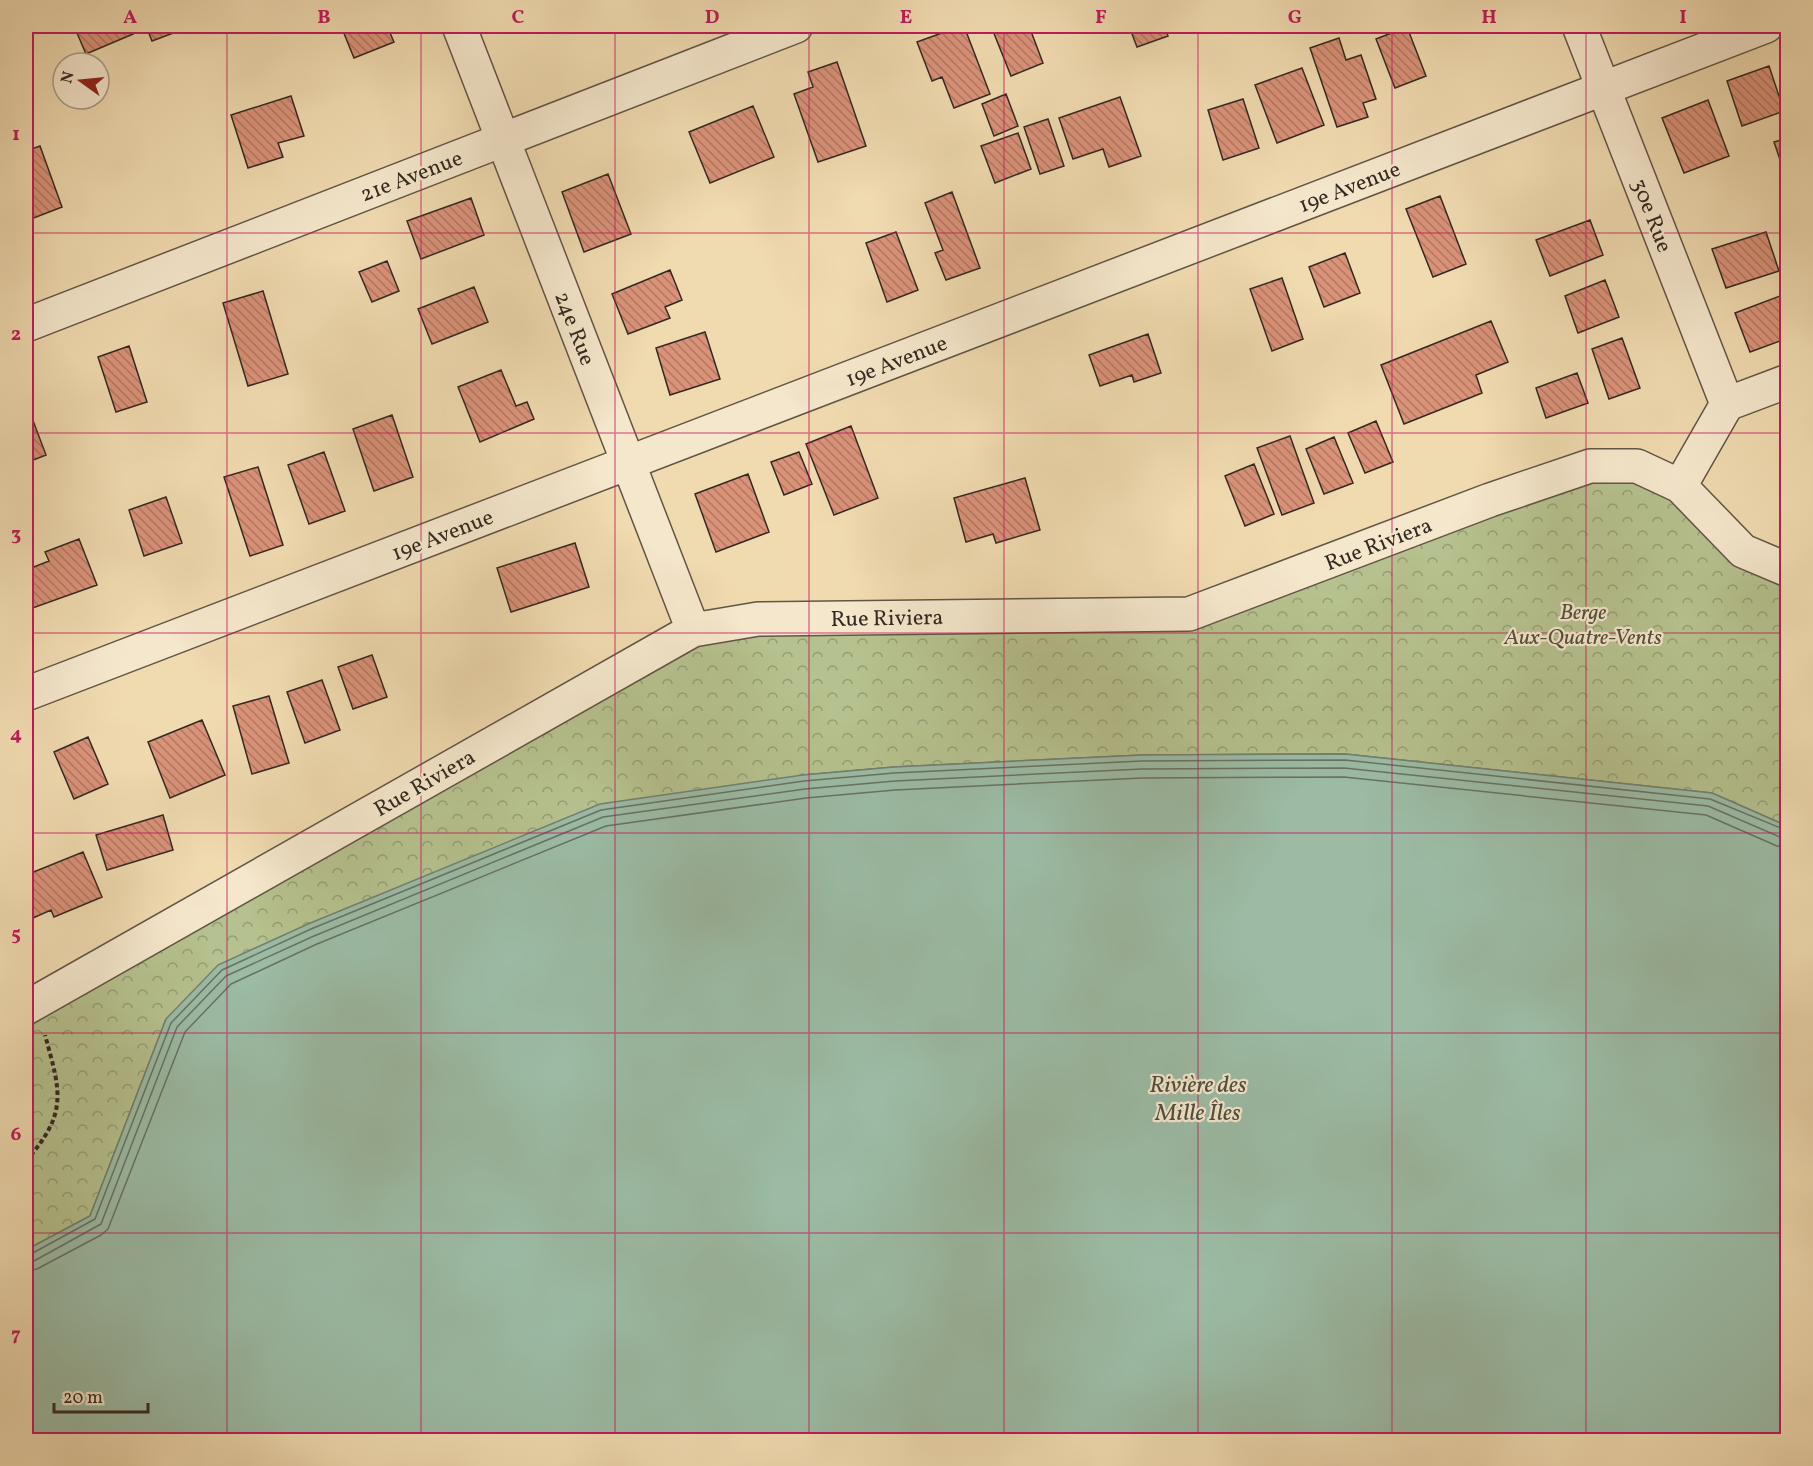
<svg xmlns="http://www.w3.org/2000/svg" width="1813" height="1466" font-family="Vollkorn,serif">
  <defs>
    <pattern id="park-crowns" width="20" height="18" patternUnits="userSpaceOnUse" patternTransform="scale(1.5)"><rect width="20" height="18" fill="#b5c18e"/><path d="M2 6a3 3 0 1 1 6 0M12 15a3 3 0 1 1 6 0" fill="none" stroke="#949d74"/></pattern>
    <pattern id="building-back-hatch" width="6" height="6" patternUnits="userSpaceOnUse" patternTransform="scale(1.5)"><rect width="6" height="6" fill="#da9279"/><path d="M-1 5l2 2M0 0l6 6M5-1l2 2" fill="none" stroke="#b17763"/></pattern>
  </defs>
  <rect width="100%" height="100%" fill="#f0dab0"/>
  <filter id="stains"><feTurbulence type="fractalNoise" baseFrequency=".00333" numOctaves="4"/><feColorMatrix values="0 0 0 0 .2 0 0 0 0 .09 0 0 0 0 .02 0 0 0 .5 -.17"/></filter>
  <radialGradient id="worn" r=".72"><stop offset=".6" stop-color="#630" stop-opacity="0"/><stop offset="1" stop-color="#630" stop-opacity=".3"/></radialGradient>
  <path fill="url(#park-crowns)" stroke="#747558" stroke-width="1.5" d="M1592,455L1681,499L1787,570V826L1712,793L1345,754L1142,755L894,767L803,775L166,1019L90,1216L26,1250V1008L700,628L1163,612Z"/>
  <path fill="#9bbba5" stroke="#718170" stroke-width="1.5" d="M1345,754L1712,793L1787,826V1440H26V1250L90,1216L166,1019L218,965L308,924L600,804L803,775L894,767L1142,755Z"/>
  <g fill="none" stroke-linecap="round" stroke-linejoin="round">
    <path stroke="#677263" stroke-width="1.5" d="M26,1255L31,1254L95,1219L171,1023L222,970L311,929L601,810L804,781L894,773L1142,761L1345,760L1710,799L1788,831
      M26,1262L34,1261L101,1224L177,1027L226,976L314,936L603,817L805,789L895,781L1142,769L1344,768L1708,806L1780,837L1788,839
      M26,1271L37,1269L101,1235L108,1229L185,1032L231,984L317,944L606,826L806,798L895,790L1142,778L1344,777L1706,815L1777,846L1788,848"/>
  </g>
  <path fill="url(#building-back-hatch)" stroke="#332921" stroke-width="1.5" d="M74,26H129L133,34L86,54Z
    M146,26H192L152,41Z
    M341,26H387L394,42L354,58Z
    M961,26H964L990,94L954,108L942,77L932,81L917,42Z
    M991,26H1029L1043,63L1011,76Z
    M1129,26H1164L1168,36L1137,47Z
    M1407,27L1426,76L1395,88L1376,39Z
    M1339,38L1346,60L1361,55L1376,99L1363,103L1368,117L1337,127L1310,48Z
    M837,62L866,146L818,162L794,94L813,87L808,72Z
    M1769,66L1784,111L1742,126L1727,81Z
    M1302,68L1324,125L1277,143L1255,85Z
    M1006,94L1018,126L994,136L982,104Z
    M291,96L304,136L278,143L283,157L248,168L231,115Z
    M1120,97L1141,156L1109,167L1103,149L1073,159L1059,118Z
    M1243,99L1259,148L1223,160L1208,110Z
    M1708,100L1729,156L1684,173L1662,118Z
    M753,106L774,157L710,183L689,132Z
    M1048,119L1064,166L1040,174L1024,127Z
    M1018,133L1031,169L995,183L981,146Z
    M1788,138V183L1774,142Z
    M40,146L62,207L26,221V151Z
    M608,174L631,234L584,252L562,192Z
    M952,192L980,268L946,280L935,253L943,250L925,203Z
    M1440,196L1466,264L1433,277L1406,209Z
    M471,198L484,235L421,259L407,221Z
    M1590,220L1603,255L1550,276L1536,240Z
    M896,232L918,290L887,302L866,243Z
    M1766,232L1779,271L1726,288L1712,249Z
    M1345,253L1360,293L1324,307L1309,267Z
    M387,261L399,291L372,302L359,272Z
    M670,270L682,300L665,307L670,318L628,334L612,294Z
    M1282,278L1303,339L1272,351L1250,289Z
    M1605,280L1619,317L1578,333L1565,296Z
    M474,287L488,322L432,344L418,309Z
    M263,291L288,374L248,386L223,303Z
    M1788,293V338L1750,352L1735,313Z
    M1491,321L1508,362L1476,375L1482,393L1404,424L1381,365Z
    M705,332L720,379L670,395L656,348Z
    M1148,334L1161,373L1134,382L1132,375L1100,386L1089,355Z
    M1622,338L1640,388L1609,399L1592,349Z
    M129,346L147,402L116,412L98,357Z
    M501,370L516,406L527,402L534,419L480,442L458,387Z
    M1577,373L1588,403L1546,418L1536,388Z
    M26,402L46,455L26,463Z
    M392,415L413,477L374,491L353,429Z
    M1376,421L1393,462L1365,473L1348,433Z
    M851,426L878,498L834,515L806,444Z
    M1290,436L1314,503L1282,515L1257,448Z
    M1334,437L1353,483L1324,494L1306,449Z
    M324,452L345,511L309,524L288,465Z
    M799,452L812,484L784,495L771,462Z
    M1254,464L1274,514L1245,526L1225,476Z
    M258,467L283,545L250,556L224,477Z
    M748,474L769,532L716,552L695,494Z
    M1025,478L1040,530L996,543L993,534L966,542L954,498Z
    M166,497L182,543L144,556L129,510Z
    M79,539L97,585L27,610L26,570L49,561L45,552Z
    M575,543L589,587L511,612L497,568Z
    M372,655L387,697L353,709L338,667Z
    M322,680L340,730L305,743L287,692Z
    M269,696L289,763L252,774L233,706Z
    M202,720L225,775L170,798L148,742Z
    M88,737L108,784L74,799L54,752Z
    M163,815L173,850L107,870L96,835Z
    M83,852L102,897L54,917L51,910L33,918L26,900V875Z"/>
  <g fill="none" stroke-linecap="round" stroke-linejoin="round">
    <defs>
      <path id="minor" d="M459,26L693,630
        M1579,26L1727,404
        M26,325L796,26
        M1680,486L1727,404L1788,381
        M26,694L1766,26
        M26,1008L693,630L758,619L1189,614L1490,500L1590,466H1637L1680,486L1743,551L1788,570"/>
    </defs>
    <use href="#minor" stroke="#625545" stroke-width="36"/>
    <path stroke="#332921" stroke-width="4" stroke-dasharray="4.5 3" stroke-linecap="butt" d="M26,1161C68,1113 61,1093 45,1035
      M26,1170V1171"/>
    <use href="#minor" stroke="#f5e7cc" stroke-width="33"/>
  </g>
  <path fill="none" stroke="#c2185b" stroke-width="1.5" stroke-opacity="0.55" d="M227,26V1440M421,26V1440M615,26V1440M809,26V1440M1004,26V1440M1198,26V1440M1392,26V1440M1586,26V1440M26,233H1788M26,433H1788M26,633H1788M26,833H1788M26,1033H1788M26,1233H1788"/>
  <g text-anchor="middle" stroke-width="4.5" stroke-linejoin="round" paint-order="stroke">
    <g font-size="22" fill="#332921" stroke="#f5e7cc">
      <text transform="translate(411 175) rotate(-21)" y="8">21e Avenue</text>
      <text transform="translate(1349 186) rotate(-21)" y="8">19e Avenue</text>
      <text transform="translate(1653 215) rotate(69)" y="8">30e Rue</text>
      <text transform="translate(576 328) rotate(69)" y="8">24e Rue</text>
      <text transform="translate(896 360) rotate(-21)" y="8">19e Avenue</text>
      <text transform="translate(442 534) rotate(-21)" y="8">19e Avenue</text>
      <text transform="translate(1378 543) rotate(-21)" y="8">Rue Riviera</text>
      <text transform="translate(887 617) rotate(-1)" y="8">Rue Riviera</text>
      <text transform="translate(424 782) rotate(-30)" y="8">Rue Riviera</text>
    </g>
    <g font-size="22" font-style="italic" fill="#544f3c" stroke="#f5e7cc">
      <text x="1583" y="619">Berge<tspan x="1583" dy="25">Aux-Quatre-Vents</tspan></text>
    </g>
    <g font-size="24" font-style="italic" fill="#4d4e42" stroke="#f5e7cc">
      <text x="1198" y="1092">Rivière des<tspan x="1198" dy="28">Mille Îles</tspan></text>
    </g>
  </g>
  <rect width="1813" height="1466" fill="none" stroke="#f0dab0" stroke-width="66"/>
  <g transform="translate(81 81) rotate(285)"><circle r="28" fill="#f5e7cc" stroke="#a79b88" stroke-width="1.5"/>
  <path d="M0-4.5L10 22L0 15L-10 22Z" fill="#8f2418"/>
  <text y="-9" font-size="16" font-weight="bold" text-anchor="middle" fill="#332921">N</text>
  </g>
  <path d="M54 1403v9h94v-9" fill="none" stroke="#332921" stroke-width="3"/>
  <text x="63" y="1403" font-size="18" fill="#332921" stroke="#f5e7cc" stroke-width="4.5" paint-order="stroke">20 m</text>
  <rect x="33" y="33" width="1747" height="1400" fill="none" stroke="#c2185b" stroke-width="2"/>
  <g font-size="20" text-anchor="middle" font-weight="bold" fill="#c2185b">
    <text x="130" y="23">A</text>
    <text x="324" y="23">B</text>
    <text x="518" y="23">C</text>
    <text x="712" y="23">D</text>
    <text x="906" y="23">E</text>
    <text x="1101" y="23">F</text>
    <text x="1295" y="23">G</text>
    <text x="1489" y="23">H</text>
    <text x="1683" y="23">I</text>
    <text x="16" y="140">1</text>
    <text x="16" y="340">2</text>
    <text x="16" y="540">3</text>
    <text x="16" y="740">4</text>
    <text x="16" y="940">5</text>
    <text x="16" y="1140">6</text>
    <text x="16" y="1340">7</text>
  </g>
  <rect width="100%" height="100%" filter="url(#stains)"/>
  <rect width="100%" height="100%" fill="url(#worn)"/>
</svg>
